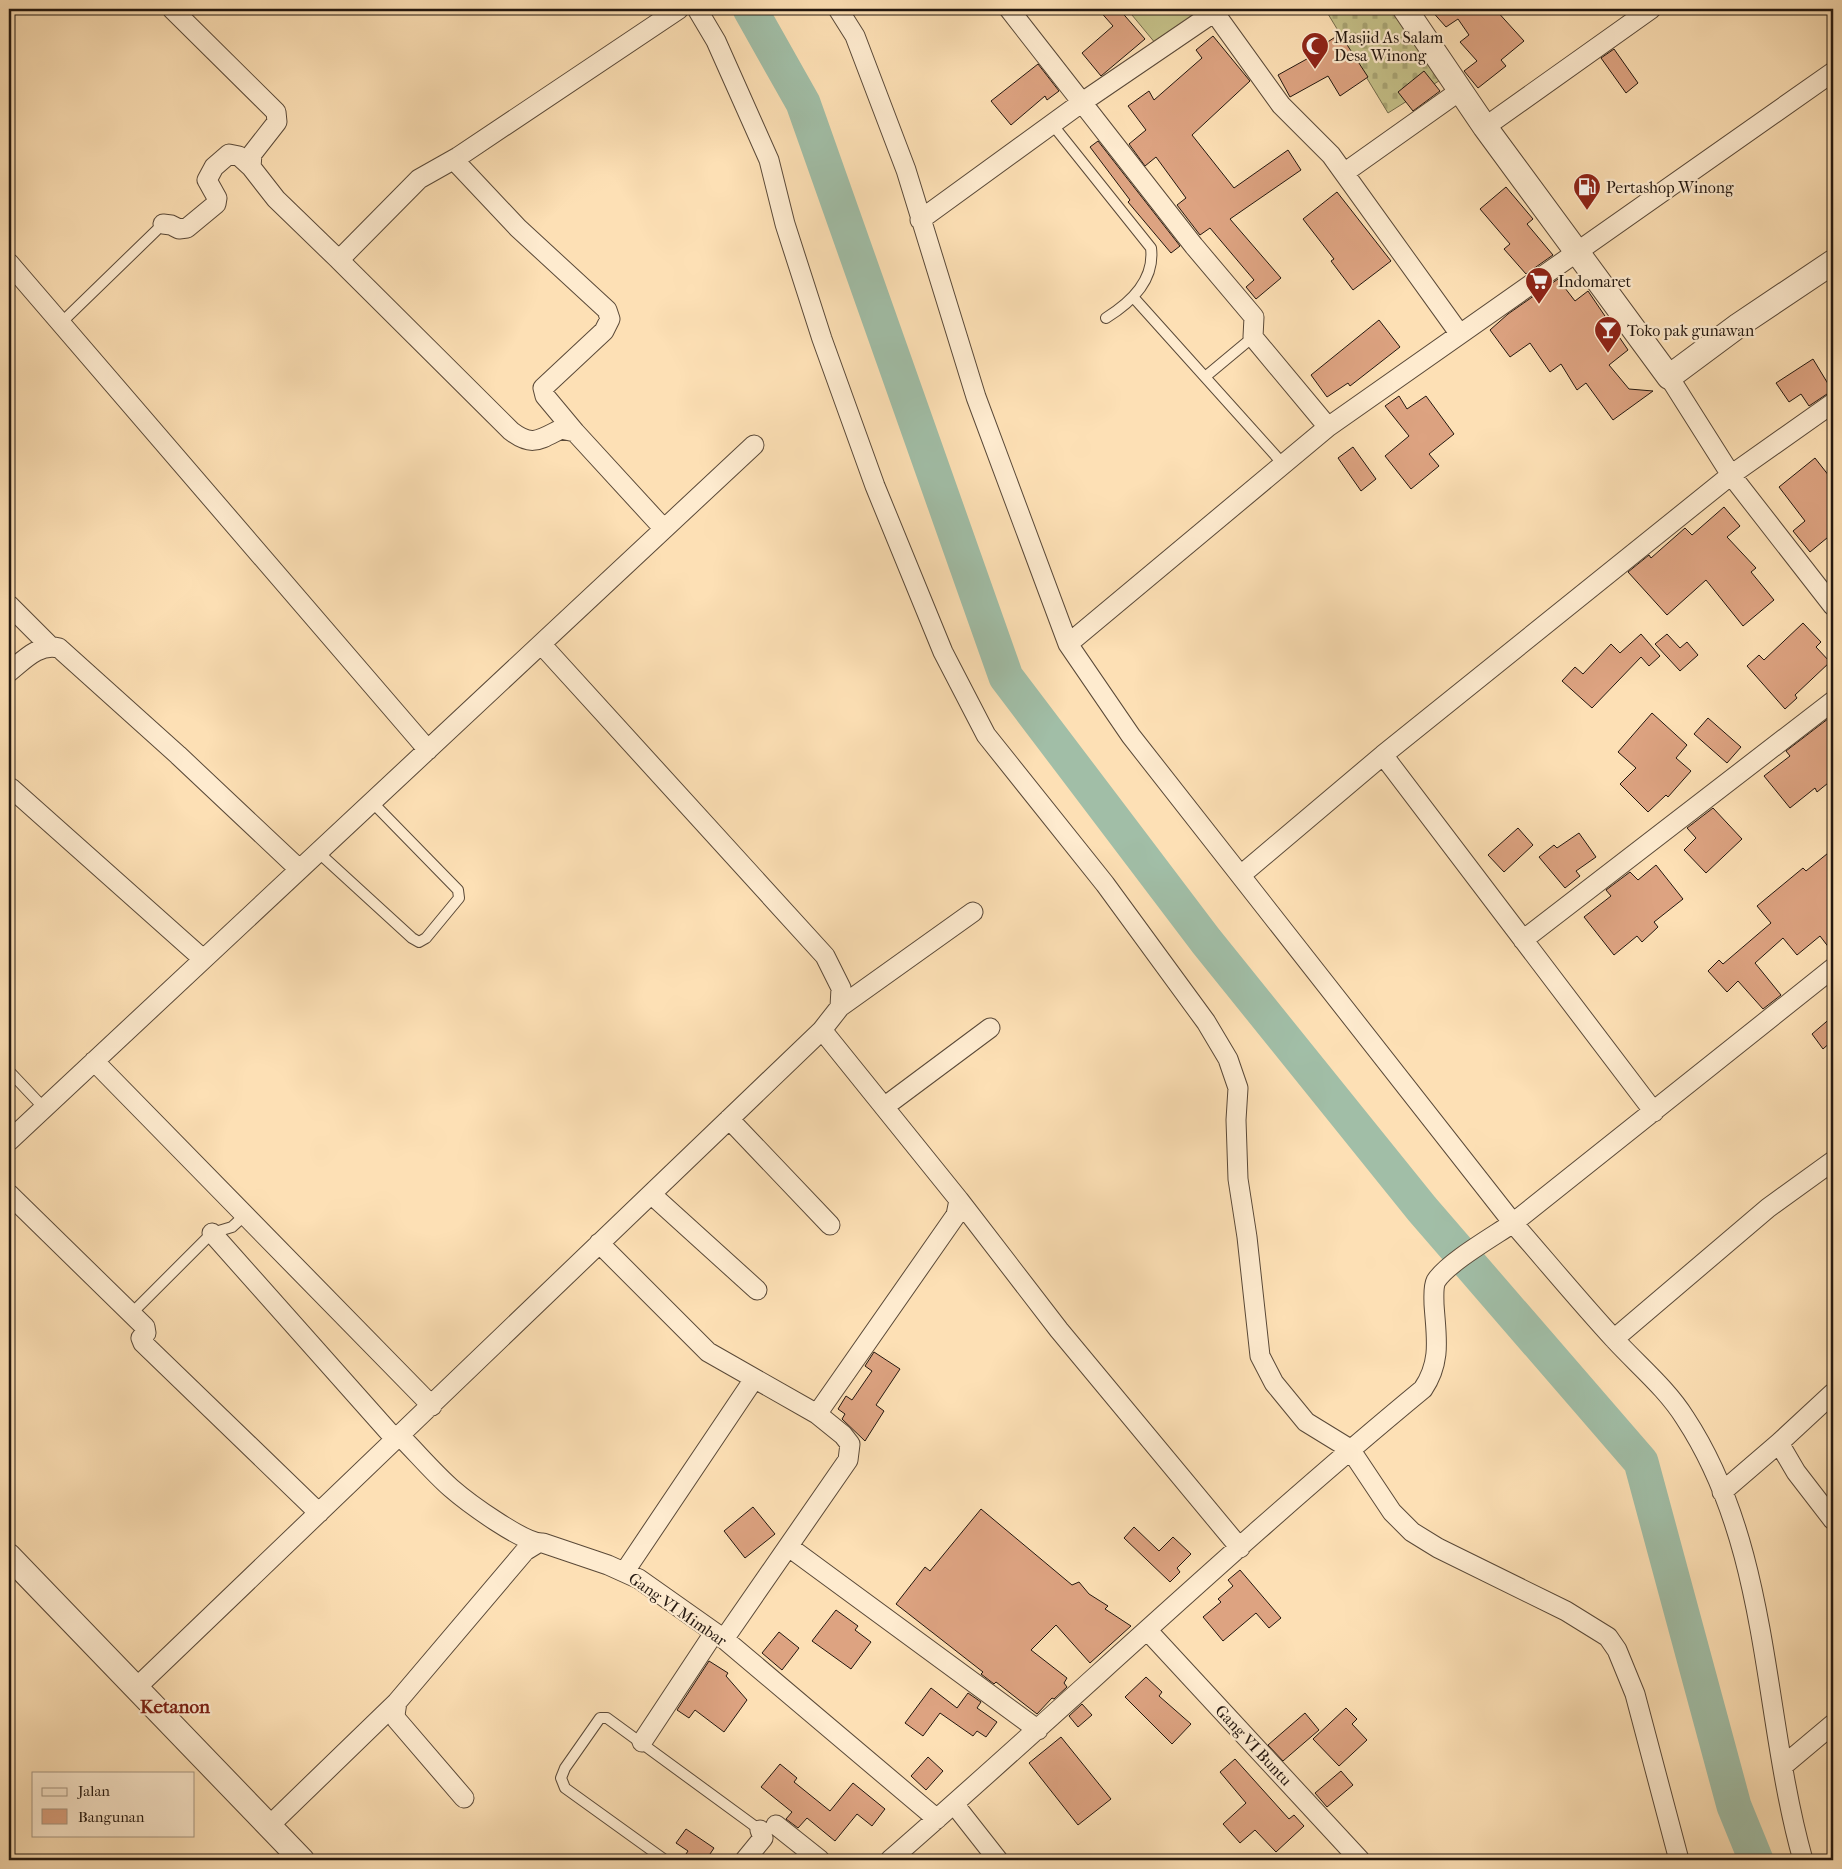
<svg xmlns="http://www.w3.org/2000/svg" width="1842" height="1869" font-family="'IM FELL French Canon',serif">
  <defs>
    <pattern id="cemetery-stones" width="16" height="16" patternUnits="userSpaceOnUse" patternTransform="scale(1.25)"><rect width="16" height="16" fill="#c5c189"/><path d="M2 7V4a2 2 0 0 1 4 0v3zM10 15v-3a2 2 0 0 1 4 0v3z" fill="#a9a575"/></pattern>
  </defs>
  <rect width="100%" height="100%" fill="#fde0b5"/>
  <filter id="stains"><feTurbulence type="fractalNoise" baseFrequency=".004" numOctaves="4"/><feColorMatrix values="0 0 0 0 .2 0 0 0 0 .09 0 0 0 0 .02 0 0 0 .5 -.17"/></filter>
  <radialGradient id="worn" r=".72"><stop offset=".6" stop-color="#630" stop-opacity="0"/><stop offset="1" stop-color="#630" stop-opacity=".3"/></radialGradient>
  <path fill="#c5c189" stroke="#746c4c" d="M1127,9H1192L1196,14L1156,44Z"/>
  <path fill="url(#cemetery-stones)" stroke="#746c4c" d="M1325,9H1391L1442,79L1388,113Z"/>
  <g fill="none" stroke-linecap="round" stroke-linejoin="round">
    <path stroke="#a1bea7" stroke-width="35" d="M750,9L803,103L1006,677L1206,941L1422,1209L1641,1462L1734,1806L1756,1860"/>
  </g>
  <path fill="#dda381" stroke="#23170f" d="M1098,9H1119L1145,39L1101,76L1082,53L1113,26Z
    M1430,9H1495L1524,41L1501,60L1506,66L1478,88L1464,71L1477,61L1460,42L1469,35L1458,19L1446,27Z
    M1340,34L1368,77L1340,96L1328,76L1290,97L1278,75L1314,55L1312,52Z
    M1213,36L1250,81L1192,135L1234,188L1288,150L1301,170L1230,219L1281,278L1256,299L1246,287L1254,280L1210,228L1200,235L1177,205L1186,198L1156,157L1145,166L1129,144L1146,130L1128,106L1149,91L1154,100L1202,58L1196,50Z
    M1614,49L1638,83L1626,93L1601,58Z
    M1038,64L1059,91L1047,100L1045,96L1011,125L991,101Z
    M1424,71L1440,91L1413,111L1398,92Z
    M1098,141L1180,246L1171,253L1128,202L1130,200L1090,147Z
    M1506,187L1533,219L1527,224L1553,255L1526,274L1504,249L1510,244L1480,209Z
    M1337,192L1391,261L1353,290L1331,261L1334,259L1303,219Z
    M1558,279L1575,301L1588,291L1628,350L1609,365L1629,389L1653,391L1613,420L1586,383L1577,390L1561,364L1550,372L1530,343L1510,357L1490,330L1508,314Z
    M1379,320L1400,347L1350,386L1348,383L1327,397L1311,375Z
    M1813,359L1833,392L1827,394L1809,406L1801,394L1789,402L1776,383Z
    M1399,396L1407,409L1426,396L1454,434L1429,454L1439,466L1411,489L1385,456L1409,436L1385,406Z
    M1353,447L1376,479L1361,491L1338,458Z
    M1815,458L1833,481V533L1810,552L1793,531L1805,521L1779,487Z
    M1724,507L1740,526L1727,537L1756,568L1751,572L1774,600L1743,626L1706,580L1667,615L1628,572L1649,555L1651,558L1685,528L1692,535Z
    M1803,623L1821,642L1816,647L1830,662L1795,695L1797,698L1785,709L1747,666L1759,655L1764,660Z
    M1641,634L1660,656L1649,666L1641,657L1592,708L1562,681L1575,667L1583,674L1611,644L1620,653Z
    M1667,634L1680,648L1687,642L1698,655L1680,671L1655,644Z
    M1652,713L1687,745L1676,758L1691,771L1668,797L1666,795L1648,812L1620,784L1636,768L1618,752Z
    M1833,715V779L1817,792L1815,788L1790,808L1764,776L1790,756L1786,751Z
    M1708,718L1741,747L1727,763L1694,734Z
    M1713,808L1742,839L1706,873L1684,850L1696,838L1687,828Z
    M1518,828L1533,845L1504,872L1488,855Z
    M1579,833L1596,857L1576,871L1580,876L1565,888L1539,857L1554,845L1557,848Z
    M1833,849V953L1820,936L1797,955L1783,938L1755,963L1781,995L1763,1009L1738,981L1727,992L1708,971L1719,960L1723,964L1771,923L1757,906L1803,868L1806,871Z
    M1656,865L1683,899L1654,922L1658,927L1642,942L1637,936L1614,955L1584,917L1611,896L1606,890L1630,872L1638,880Z
    M1833,1016V1040L1823,1049L1812,1034Z
    M874,1352L900,1369L876,1405L884,1411L865,1441L842,1419L845,1414L838,1409L846,1396L852,1400L872,1371L865,1366Z
    M753,1507L775,1534L745,1558L724,1531Z
    M981,1509L1072,1585L1079,1582L1089,1594L1108,1606L1105,1609L1131,1626L1090,1663L1056,1625L1031,1650L1067,1678L1064,1683L1067,1687L1054,1699L1052,1698L1037,1714L996,1682L994,1684L981,1674L983,1672L896,1604L925,1567L930,1571Z
    M1134,1527L1159,1551L1173,1537L1191,1554L1177,1568L1180,1572L1170,1582L1124,1538Z
    M1240,1570L1281,1618L1269,1628L1256,1613L1223,1641L1203,1617L1221,1602L1218,1599L1233,1586L1228,1580Z
    M836,1610L858,1626L855,1630L871,1642L851,1669L812,1641Z
    M779,1632L799,1648L782,1670L762,1653Z
    M709,1661L728,1673L726,1676L747,1700L724,1732L695,1710L689,1718L677,1710Z
    M1146,1677L1162,1692L1159,1696L1191,1724L1172,1744L1125,1697Z
    M931,1688L957,1708L968,1693L981,1702L977,1708L997,1722L986,1737L977,1731L973,1736L940,1713L923,1736L905,1723Z
    M1082,1704L1092,1715L1078,1727L1069,1716Z
    M1346,1708L1357,1719L1352,1724L1367,1740L1339,1766L1313,1739Z
    M1305,1713L1319,1730L1283,1761L1268,1745Z
    M1061,1737L1111,1799L1078,1825L1029,1763Z
    M928,1757L943,1771L926,1790L911,1776Z
    M1235,1759L1289,1819L1294,1815L1304,1826L1276,1852L1255,1830L1240,1843L1223,1824L1246,1803L1220,1772Z
    M780,1764L797,1778L794,1782L830,1811L853,1783L885,1809L872,1826L857,1814L835,1841L807,1818L798,1828L786,1819L792,1812L761,1787Z
    M1341,1771L1353,1785L1327,1807L1315,1793Z
    M686,1829L714,1848L706,1860H682L688,1851L676,1843Z"/>
  <g fill="none" stroke-linecap="round" stroke-linejoin="round">
    <defs>
      <path id="service" d="M1052,124L1151,248C1155,280 1132,302 1106,318
        M1134,298L1284,465
        M61,323L163,224
        M1205,377L1253,337
        M318,852L412,938L419,942L426,938L459,898L458,890L372,802
        M9,1071L44,1108
        M132,1313L212,1233L232,1227L245,1215
        M665,1860L565,1788L561,1778L565,1768L600,1718H607L760,1830"/>
      <path id="minor" d="M172,9L276,112L277,122L252,154L251,167L276,199L339,260
        M697,9L716,41L769,160L785,224L822,339L875,486L943,652L986,735L1105,884L1206,1022L1228,1059L1238,1088L1236,1120L1238,1179L1247,1237L1260,1356L1274,1383L1306,1422L1350,1449L1392,1512L1412,1532L1438,1548L1566,1611L1608,1637L1617,1650L1635,1694L1679,1860
        M838,9L855,36L906,170L976,397L1068,644L1131,736L1513,1223L1833,968
        M1009,9L1194,246L1254,317L1253,337L1328,427
        M1214,12L1281,105L1331,155L1459,333
        M1485,127L1651,9
        M454,160L518,228L607,310L610,319L604,331L543,388L545,396L575,432
        M1344,173L1461,90
        M920,220L1081,103L1219,9
        M163,224L171,225L179,229L187,228L216,204L217,198L207,180L214,167L229,154L239,156L251,167
        M9,263L428,750
        M1669,377L1731,475L1833,606
        M664,529L575,432L561,429C539,440 532,447 511,431L339,260L419,179L458,157L679,9
        M9,605L50,646
        M1068,644L1328,427L1833,72
        M9,672C24,660 39,643 59,648L178,755L299,869
        M1383,755L1654,1112
        M11,788L203,959
        M1241,875L1383,755L1731,475L1833,403
        M1523,940L1833,701
        M840,1007L973,912
        M94,1061L432,1406
        M884,1107L990,1028
        M729,1119L830,1225
        M9,1141L754,445
        M9,1194L145,1327L146,1333L141,1338L143,1343L319,1513
        M651,1194L757,1290
        M959,1200L1059,1330L1240,1548
        M212,1233L396,1440
        M599,1243L708,1352L817,1414
        M1614,1339L1768,1208L1833,1161
        M1833,1393L1779,1443L1796,1472L1833,1520
        M400,1436C417,1453 433,1472 451,1488C467,1502 524,1544 543,1543L608,1565L639,1579L724,1639L937,1819
        M1722,1492L1779,1443
        M789,1547L1038,1730
        M625,1571L754,1379
        M1148,1631L1360,1860
        M724,1639L848,1460L850,1444L843,1435L817,1414L956,1215L959,1200L822,1030
        M137,1687L822,1030L840,1007L841,988L825,956L541,644
        M397,1702L395,1715L397,1720L464,1798
        M642,1742L714,1633
        M1783,1766L1833,1724
        M954,1804L998,1860
        M776,1825L820,1860
        M269,1826L397,1702L525,1551L538,1543
        M745,1860L763,1838L760,1830
        M890,1860C1068,1705 1240,1540 1423,1389C1442,1361 1436,1336 1434,1304C1434,1297 1433,1287 1436,1281C1447,1263 1494,1236 1513,1223C1547,1262 1580,1302 1615,1340C1638,1365 1667,1389 1685,1418C1771,1549 1762,1715 1803,1860"/>
      <path id="tertiary" d="M1405,9L1485,127L1669,377L1739,325L1833,262
        M9,1556L302,1860"/>
    </defs>
    <use href="#service" stroke="#5a4938" stroke-width="12"/>
    <use href="#minor" stroke="#5a4938" stroke-width="21"/>
    <use href="#tertiary" stroke="#5a4938" stroke-width="26"/>
    <use href="#service" stroke="#feebcf" stroke-width="10"/>
    <use href="#minor" stroke="#feebcf" stroke-width="19"/>
    <use href="#tertiary" stroke="#feebcf" stroke-width="24"/>
  </g>
  <defs>
    <symbol id="mosque-pin" viewBox="-11 -11 22 30"><path d="M0 17L-7.5 6A9.5 9.5 0 1 1 7.5 6Z" fill="#8f2418" stroke="#feebcf"/><path d="M3.5-4.9A6 6 0 1 0 3.5 4.9A5 5 0 1 1 3.5-4.9Z" fill="#fff"/></symbol>
    <symbol id="fuel-pin" viewBox="-11 -11 22 30"><path d="M0 17L-7.5 6A9.5 9.5 0 1 1 7.5 6Z" fill="#8f2418" stroke="#feebcf"/><path d="M-5.5-6h7V0h2V4h1.3V-2.5L3-4.5l.8-.8L6-3V5H2.5V1h-1V6h-7ZM-4.2-4.7v3.2H.2V-4.7Z" fill="#fff"/></symbol>
    <symbol id="supermarket-pin" viewBox="-11 -11 22 30"><path d="M0 17L-7.5 6A9.5 9.5 0 1 1 7.5 6Z" fill="#8f2418" stroke="#feebcf"/><path d="M-6-5.5h2.5l.6 2H6L4.5 2H-2.5L-4.4-4H-6ZM-1.5 3.2a1.3 1.3 0 1 0 .1 0ZM3 3.2a1.3 1.3 0 1 0 .1 0Z" fill="#fff"/></symbol>
    <symbol id="bar-pin" viewBox="-11 -11 22 30"><path d="M0 17L-7.5 6A9.5 9.5 0 1 1 7.5 6Z" fill="#8f2418" stroke="#feebcf"/><path d="M-6-5H6L.8 .8V4.5H3.5V6h-7V4.5H-.8V.8Z" fill="#fff"/></symbol>
  </defs>
  <g fill-rule="evenodd">
    <use href="#mosque-pin" x="1299" y="30" width="32" height="43"/>
    <use href="#fuel-pin" x="1571" y="171" width="32" height="43"/>
    <use href="#supermarket-pin" x="1523" y="265" width="32" height="43"/>
    <use href="#bar-pin" x="1592" y="314" width="32" height="43"/>
  </g>
  <g text-anchor="middle" stroke-width="4.5" stroke-linejoin="round" paint-order="stroke">
    <g font-size="16" fill="#23170f" stroke="#feebcf" text-anchor="start">
      <text x="1334" y="43">Masjid As Salam<tspan x="1334" dy="18">Desa Winong</tspan></text>
      <text x="1606" y="193">Pertashop Winong</text>
      <text x="1558" y="287">Indomaret</text>
      <text x="1627" y="336">Toko pak gunawan</text>
    </g>
    <g font-size="16" fill="#23170f" stroke="#feebcf">
      <text transform="translate(678 1609) rotate(35)" y="6">Gang VI Mimbar</text>
      <text transform="translate(1254 1745) rotate(47)" y="6">Gang VI Buntu</text>
    </g>
    <g font-size="19" font-weight="bold" fill="#7a1f14" stroke="#feebcf">
      <text x="175" y="1713">Ketanon</text>
    </g>
  </g>
  <rect width="1842" height="1869" fill="none" stroke="#fde0b5" stroke-width="30"/>
  <rect x="10" y="10" width="1822" height="1849" fill="none" stroke="#23170f" stroke-width="2.5"/>
  <rect x="15" y="15" width="1812" height="1839" fill="none" stroke="#23170f"/>
  <rect x="32" y="1772" width="162" height="65" fill="#feebcf" stroke="#a69682"/>
  <rect x="42" y="1788" width="25" height="8" fill="#feebcf" stroke="#a69682"/>
  <text x="78" y="1796" font-size="15" fill="#23170f">Jalan</text>
  <rect x="42" y="1809" width="25" height="15" fill="#dda381" stroke="#a69682"/>
  <text x="78" y="1822" font-size="15" fill="#23170f">Bangunan</text>
  <rect width="100%" height="100%" filter="url(#stains)"/>
  <rect width="100%" height="100%" fill="url(#worn)"/>
</svg>
